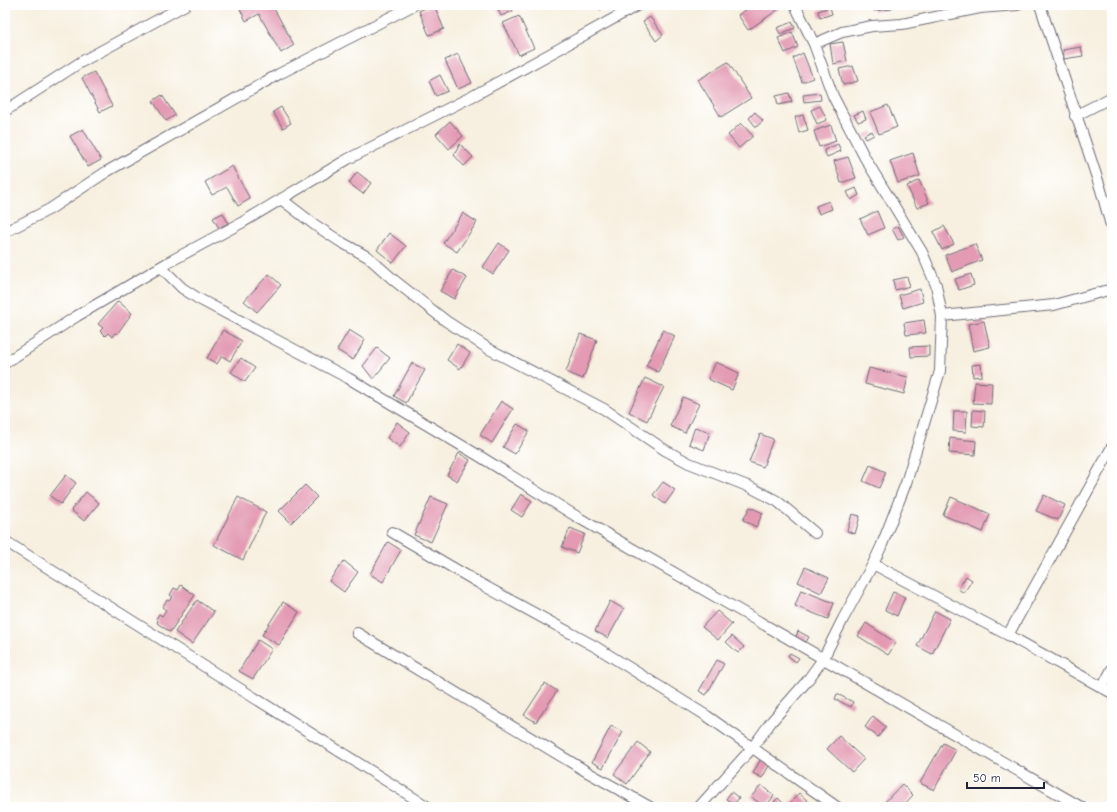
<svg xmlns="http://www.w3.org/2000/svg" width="1117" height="812" font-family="'Comic Neue',sans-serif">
  <rect width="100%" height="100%" fill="#fff"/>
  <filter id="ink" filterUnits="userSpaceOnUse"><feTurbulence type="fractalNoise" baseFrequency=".025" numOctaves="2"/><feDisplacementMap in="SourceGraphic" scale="8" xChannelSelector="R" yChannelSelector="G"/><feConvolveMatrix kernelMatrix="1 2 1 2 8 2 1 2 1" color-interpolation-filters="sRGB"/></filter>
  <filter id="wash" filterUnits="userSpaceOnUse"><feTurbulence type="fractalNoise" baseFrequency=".012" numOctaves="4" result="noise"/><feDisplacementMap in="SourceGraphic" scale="16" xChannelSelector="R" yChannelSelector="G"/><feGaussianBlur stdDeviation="0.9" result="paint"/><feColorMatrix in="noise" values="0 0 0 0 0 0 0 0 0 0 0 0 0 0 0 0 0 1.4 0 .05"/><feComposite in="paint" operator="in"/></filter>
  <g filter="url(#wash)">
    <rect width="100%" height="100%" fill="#f7f0e0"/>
    <g id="blocks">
      <path fill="#e39ab2" d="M247,5H272L294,45L281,53L259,14L246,21L240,9Z
        M432,5H434L444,29L429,35L419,11Z
        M496,5H510L513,11L501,16Z
        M597,5H608L600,10Z
        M753,5H776L779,9L748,30L738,15Z
        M873,5H891L892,9L874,11Z
        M830,7L832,14L820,18L818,11Z
        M519,16L534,48L519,55L503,23Z
        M650,17L663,35L656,41L643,22Z
        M792,22L795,28L780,34L777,28Z
        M792,32L798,47L785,53L778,38Z
        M843,42L847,61L833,64L830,44Z
        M1081,47L1083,56L1064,59L1063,50Z
        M803,53L813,78L802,82L793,58Z
        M458,54L472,83L458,89L445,60Z
        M728,62L751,98L721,117L698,80Z
        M853,66L858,81L843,85L839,69Z
        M94,72L112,106L100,112L82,78Z
        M440,75L448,91L436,96L429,81Z
        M789,93L792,102L778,105L776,96Z
        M820,93L821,100L804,102L803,95Z
        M162,95L175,115L166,121L153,101Z
        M888,105L897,127L879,134L870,112Z
        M820,106L827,120L817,124L811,110Z
        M281,107L291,123L283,128L273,112Z
        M863,111L866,119L858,122L854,115Z
        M755,112L763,121L756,127L749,118Z
        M803,115L808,130L799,133L795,117Z
        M450,121L463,136L449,149L436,134Z
        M741,123L753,136L739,148L728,135Z
        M831,125L836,141L819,147L814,131Z
        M83,129L101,160L88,167L70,136Z
        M872,131L874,135L866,139L864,135Z
        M460,144L473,157L464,166L454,155Z
        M838,144L841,151L827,157L824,150Z
        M913,153L920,176L898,183L890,161Z
        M848,157L856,178L841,183L834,161Z
        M232,166L250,199L238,206L227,187L212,195L205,182Z
        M357,172L371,183L363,194L349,183Z
        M919,180L929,203L917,208L907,186Z
        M856,188L859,195L851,200L847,192Z
        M829,201L832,209L819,214L816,206Z
        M877,211L884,228L868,235L860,219Z
        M223,213L228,223L219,228L213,218Z
        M463,213L477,222L457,252L443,243Z
        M898,226L904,237L898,240L892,229Z
        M944,226L954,244L942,250L933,232Z
        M389,233L406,246L393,263L377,250Z
        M499,243L509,250L493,274L483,267Z
        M975,244L982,260L952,272L945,255Z
        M453,270L467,278L454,299L440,291Z
        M269,274L281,285L257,312L244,301Z
        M971,274L974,285L959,290L955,279Z
        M907,277L910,286L895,290L893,280Z
        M920,289L923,302L903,308L899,295Z
        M118,301L132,313L117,334L115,333L112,337L108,333L105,336L100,331L103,328L98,324Z
        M924,320L926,333L906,335L904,323Z
        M984,321L990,347L973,351L968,324Z
        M223,330L242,341L230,361L222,356L217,364L207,358Z
        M349,330L365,340L353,360L337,350Z
        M663,330L675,336L658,372L646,366Z
        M580,334L597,340L583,379L566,372Z
        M457,344L470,353L460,369L447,360Z
        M929,346V356L911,357L910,347Z
        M377,348L390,358L373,379L363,366Z
        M241,358L255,368L245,382L231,372Z
        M716,362L739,373L732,390L708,379Z
        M412,363L425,370L406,403L394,396Z
        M981,364L982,376L973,377L972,365Z
        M869,368L908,377L904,394L865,384Z
        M645,378L664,387L647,421L629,412Z
        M975,382L992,383L991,404L973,403Z
        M683,397L699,404L685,433L670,426Z
        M501,401L513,409L492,443L480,435Z
        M973,410L985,411L984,427L972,426Z
        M954,411H967L966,432L953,431Z
        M397,422L410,432L400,447L387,438Z
        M517,424L529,431L515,454L503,447Z
        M695,427L710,432L704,450L689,444Z
        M760,434L773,439L763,467L749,462Z
        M950,438L976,441L975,455L949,453Z
        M459,453L470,460L457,481L447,475Z
        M870,465L886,472L879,488L863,481Z
        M66,475L76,483L61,504L50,496Z
        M663,482L675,490L665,504L653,495Z
        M305,485L317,497L291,523L279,511Z
        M86,492L99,503L84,521L71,510Z
        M521,494L532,501L522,517L511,510Z
        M1044,495L1065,505L1058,520L1036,511Z
        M238,497L266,512L243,560L214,545Z
        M431,497L448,504L431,542L414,535Z
        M951,497L990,514L983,532L943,515Z
        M750,507L763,513L756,527L743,520Z
        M852,514L860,516L855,534L847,531Z
        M570,528L585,534L577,553L562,547Z
        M388,542L401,550L383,582L370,574Z
        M344,561L358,572L344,592L329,581Z
        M805,567L829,578L821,593L798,582Z
        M966,576L972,580L964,593L958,589Z
        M181,585L195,595L170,632L157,623L158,621L156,619L159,614L162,616L166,610L162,607L167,600L169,601L173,597L170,595L174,588L178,590Z
        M801,590L834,603L828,619L795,606Z
        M893,592L905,597L897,616L885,610Z
        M197,600L214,612L192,644L175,632Z
        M610,601L624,609L608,638L595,631Z
        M283,602L299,612L279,645L262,635Z
        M717,611L732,624L718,640L702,627Z
        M935,611L950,619L932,654L917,646Z
        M866,623L896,643L888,655L858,636Z
        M798,631L809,637L806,642L796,637Z
        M732,636L744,647L738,653L726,642Z
        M258,640L272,649L253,679L239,671Z
        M790,653L799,658L796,662L788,656Z
        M717,660L724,664L706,695L699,691Z
        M545,683L557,691L536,722L524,715Z
        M837,694L853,702L851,707L835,699Z
        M873,716L886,727L878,737L865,727Z
        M611,726L623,732L603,768L592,762Z
        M839,736L864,759L852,772L827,749Z
        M638,742L650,752L627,784L614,774Z
        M943,743L956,750L934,790L920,783Z
        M761,759L770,764L762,778L753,773Z
        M902,784L913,795L902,807H880Z
        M761,785L774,796L765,807L751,797Z
        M731,792L739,798L734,804L726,799Z
        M799,793L811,804L809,807H787Z
        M778,798L782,802L779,806L774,802Z"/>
    </g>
  </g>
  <g filter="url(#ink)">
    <use href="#blocks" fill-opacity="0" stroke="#6d6a75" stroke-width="1"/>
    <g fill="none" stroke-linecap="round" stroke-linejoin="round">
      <defs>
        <path id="minor" d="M1040,5L1101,190L1112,229
          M814,44L842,32L872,26L902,24L980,8L1017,5
          M5,111L81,62L185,5
          M1075,116L1112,97
          M281,199L315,225L341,242L368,257L395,281L446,321L489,349L604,409L665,450L689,463L750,487L777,501L815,533
          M5,232L50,209L106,172L279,74L414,5
          M161,267L182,288L199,299L348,378L481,457L579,518L1081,807
          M942,316L1054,305L1112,289
          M5,363L77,316L169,262L243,222L348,159L473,96L559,49L638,5
          M392,532L479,583L596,647L707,716L837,807
          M5,541L428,807
          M873,564L1008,635L1112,447
          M357,633L589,773L650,807
          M1008,635L1112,693
          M1102,688L1112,669
          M699,807L753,747L771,722L807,681L823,659L843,619L873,564L881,547L906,483L940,371L942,316L936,285L922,252L865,158L833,96L814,44L795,5"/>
      </defs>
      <use href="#minor" stroke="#6d6a75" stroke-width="12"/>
      <use href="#minor" stroke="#fff" stroke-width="10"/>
    </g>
  </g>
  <rect width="1117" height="812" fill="none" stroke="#fff" stroke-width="20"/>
  <path d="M967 782v6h77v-6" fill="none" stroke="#22223b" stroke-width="2"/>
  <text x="973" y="782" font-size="12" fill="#22223b" stroke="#ffffff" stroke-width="3" paint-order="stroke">50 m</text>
</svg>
